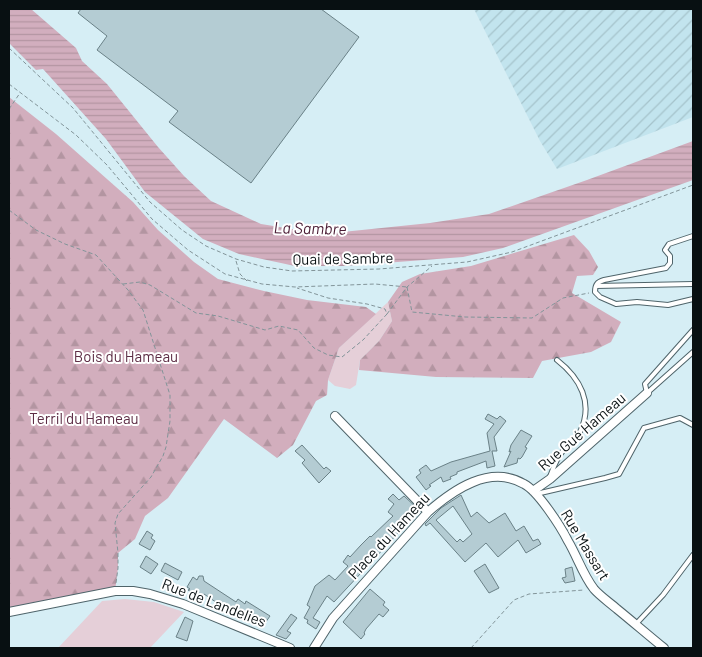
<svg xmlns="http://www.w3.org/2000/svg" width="702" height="657" font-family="Barlow,sans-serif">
  <defs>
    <pattern id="industrial-furrows" width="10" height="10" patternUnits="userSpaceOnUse" patternTransform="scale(1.25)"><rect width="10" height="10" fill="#c2e4ee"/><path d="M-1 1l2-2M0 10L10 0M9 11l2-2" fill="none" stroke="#a5c3cb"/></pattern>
    <pattern id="forest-firs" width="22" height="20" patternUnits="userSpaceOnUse" patternTransform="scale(1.25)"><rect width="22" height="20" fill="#d2aebd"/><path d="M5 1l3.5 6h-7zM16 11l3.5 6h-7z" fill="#b395a1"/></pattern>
    <pattern id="water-rules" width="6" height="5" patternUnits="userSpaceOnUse" patternTransform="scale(1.25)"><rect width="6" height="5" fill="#d2aebe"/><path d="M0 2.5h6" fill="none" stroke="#b395a2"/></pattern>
  </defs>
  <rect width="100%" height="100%" fill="#d6eef5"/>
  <path fill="url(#industrial-furrows)" d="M474,9H693V117L557,169L540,141Z"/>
  <path fill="#e5cfd8" d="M388,302L392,321L379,341L360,360L356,385L350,389L335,386L328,380L339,348Z
    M125,599L154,602L184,612L150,648H58L102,601Z"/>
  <path fill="url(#forest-firs)" d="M9,97L56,134L133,202L158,230L194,262L218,279L264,291L307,300L366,307L376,314L339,348L328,380L327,395L316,401L293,445L277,458L224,419L168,498L145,516L135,539L118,553V568L115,591L9,612Z
    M574,235L589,251L598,267L593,275L577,276L572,293L621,322L611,342L591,352L542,361L533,378L436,377L359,370L360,360L379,341L392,321L388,302L402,282L420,274L471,266Z"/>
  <path fill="url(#water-rules)" d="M9,9H31L76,48L82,61L107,84L158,147L184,176L211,201L261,224L323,234L430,223L489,214L587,180L693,141V180L503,248L463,257L345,266H295L239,254L203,239L145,192L106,139L43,69L36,70L9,43Z"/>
  <path fill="#b4ccd3" stroke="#6a8187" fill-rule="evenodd" d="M81,9H321L359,37L251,183L169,122L178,111L97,50L107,36L78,13Z
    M488,414L497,419L500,416L506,421L494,437L497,451H492L495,466L487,468L486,461L457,472V474L450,477L451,479L443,482L441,477L429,485L431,486L426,490L416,477L421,473L419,470L426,465L431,471L451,462L490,451L487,433L494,424L485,419Z
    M521,430L532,436L525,447L527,448L522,457L520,459L518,458L517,463L504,467L511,451L509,452L511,445Z
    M302,445L324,469L326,467L331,471L319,483L302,463L305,460L295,451Z
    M393,494L399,500L404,496L418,509L404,522L406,524L388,544L334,602L327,596L313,618L320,622L316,629L307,623L308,620L304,618L310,607L307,605L315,586L329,575L335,580L348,566L343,562L348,555L350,557L361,545L370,536L371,537L393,516L388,512L394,504L388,499Z
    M461,495L471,517L477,512L489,523L505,513L516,531L524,526L533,541L538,539L541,544L526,553L518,540L498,557L486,543L465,562L430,523L426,526L425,524L441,508ZM453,506L472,534L463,542L460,539L457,542L436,520Z
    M147,531L153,535L151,538L155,541L150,550L139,544Z
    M146,556L158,564L151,574L140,567Z
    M165,563L182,572L178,580L161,571Z
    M485,564L499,588L489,593L474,571Z
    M572,567L575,581L565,583L562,578L566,577L565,569Z
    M199,576H203L204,581L236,602L238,599L245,604L246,601L270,616L263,626L247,614L244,618L225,603L223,607L204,594L201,599L188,590L190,589L187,587L193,577L197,580Z
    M370,589L385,602L383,605L389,610L383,617L379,614L366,629L364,633L365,634L361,639L343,622Z
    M291,614L297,618L287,631L291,633L286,639L276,635Z
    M185,617L193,621L187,641L176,637Z"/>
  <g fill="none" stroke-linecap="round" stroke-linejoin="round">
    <defs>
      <path id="lane" d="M693,236L669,244L665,250L670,256V263L666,268L604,280C597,282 595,285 595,292L600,297L616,304L637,302L668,305L693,299
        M596,286L693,284
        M693,330L645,384L647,393L693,352
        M550,477C553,469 556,459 562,452C567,445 576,440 580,432C594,403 580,378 557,360
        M536,494L605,478L619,474L644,428L680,418L693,425
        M636,624L663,595L693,555"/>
      <path id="street" d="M335,416L428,512
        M533,491L550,479L647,393
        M9,612L115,591H133L150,594L183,604L290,648
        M314,648L333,618L428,512C453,490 490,464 524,484C538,491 561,527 568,541C577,556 583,575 594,589C600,596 609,602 617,609C633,622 648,635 664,648"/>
    </defs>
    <use href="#lane" stroke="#4f646a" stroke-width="6"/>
    <use href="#street" stroke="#4f646a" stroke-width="10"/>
    <path stroke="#829499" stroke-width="1" stroke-dasharray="4 2.5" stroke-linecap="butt" d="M9,48L73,108L150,202L182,230L206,246L236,259L264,267L292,271L379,269L467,262L512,252L693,185
      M9,84L76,135L107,165L152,219L188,250L225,274L262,284L295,287L375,284L407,287
      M9,109L20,93
      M9,210L36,230L65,244L96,255L128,290L143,310L170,395V421L166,447L163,456L151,477L118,514L115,523L118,553V568L116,583
      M236,261L240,274L247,281
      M123,284L140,282L150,285L196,313L218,316L265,330L279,326L298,330L314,348L328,355L342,357L363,340L387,314L385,309L367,304L328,298L297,288
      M407,287L412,312L465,317L532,318L563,298L589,293
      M387,314L407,287L432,266
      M471,648L514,600L529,594L584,590"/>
    <use href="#lane" stroke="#fff" stroke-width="4"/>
    <use href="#street" stroke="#fff" stroke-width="8"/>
  </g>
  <g text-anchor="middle" stroke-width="4" stroke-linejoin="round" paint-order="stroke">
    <g font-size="15" fill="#081012" stroke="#fff">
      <text transform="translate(343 259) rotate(-1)" y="5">Quai de Sambre</text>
      <text transform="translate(582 432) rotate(-41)" y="5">Rue Gué Hameau</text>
      <text transform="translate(389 536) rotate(-47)" y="5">Place du Hameau</text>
      <text transform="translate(585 545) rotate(59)" y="5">Rue Massart</text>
      <text transform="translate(214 603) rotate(21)" y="5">Rue de Landelies</text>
    </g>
    <g font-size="15" fill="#5d2d45" stroke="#fff">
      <text x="126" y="362">Bois du Hameau</text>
      <text x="84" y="424">Terril du Hameau</text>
    </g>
    <g font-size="16" font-style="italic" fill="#4a1c34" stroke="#fff">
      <text transform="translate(310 228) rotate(1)" y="6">La Sambre</text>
    </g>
  </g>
  <rect width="702" height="657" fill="none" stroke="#081012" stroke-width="20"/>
</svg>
